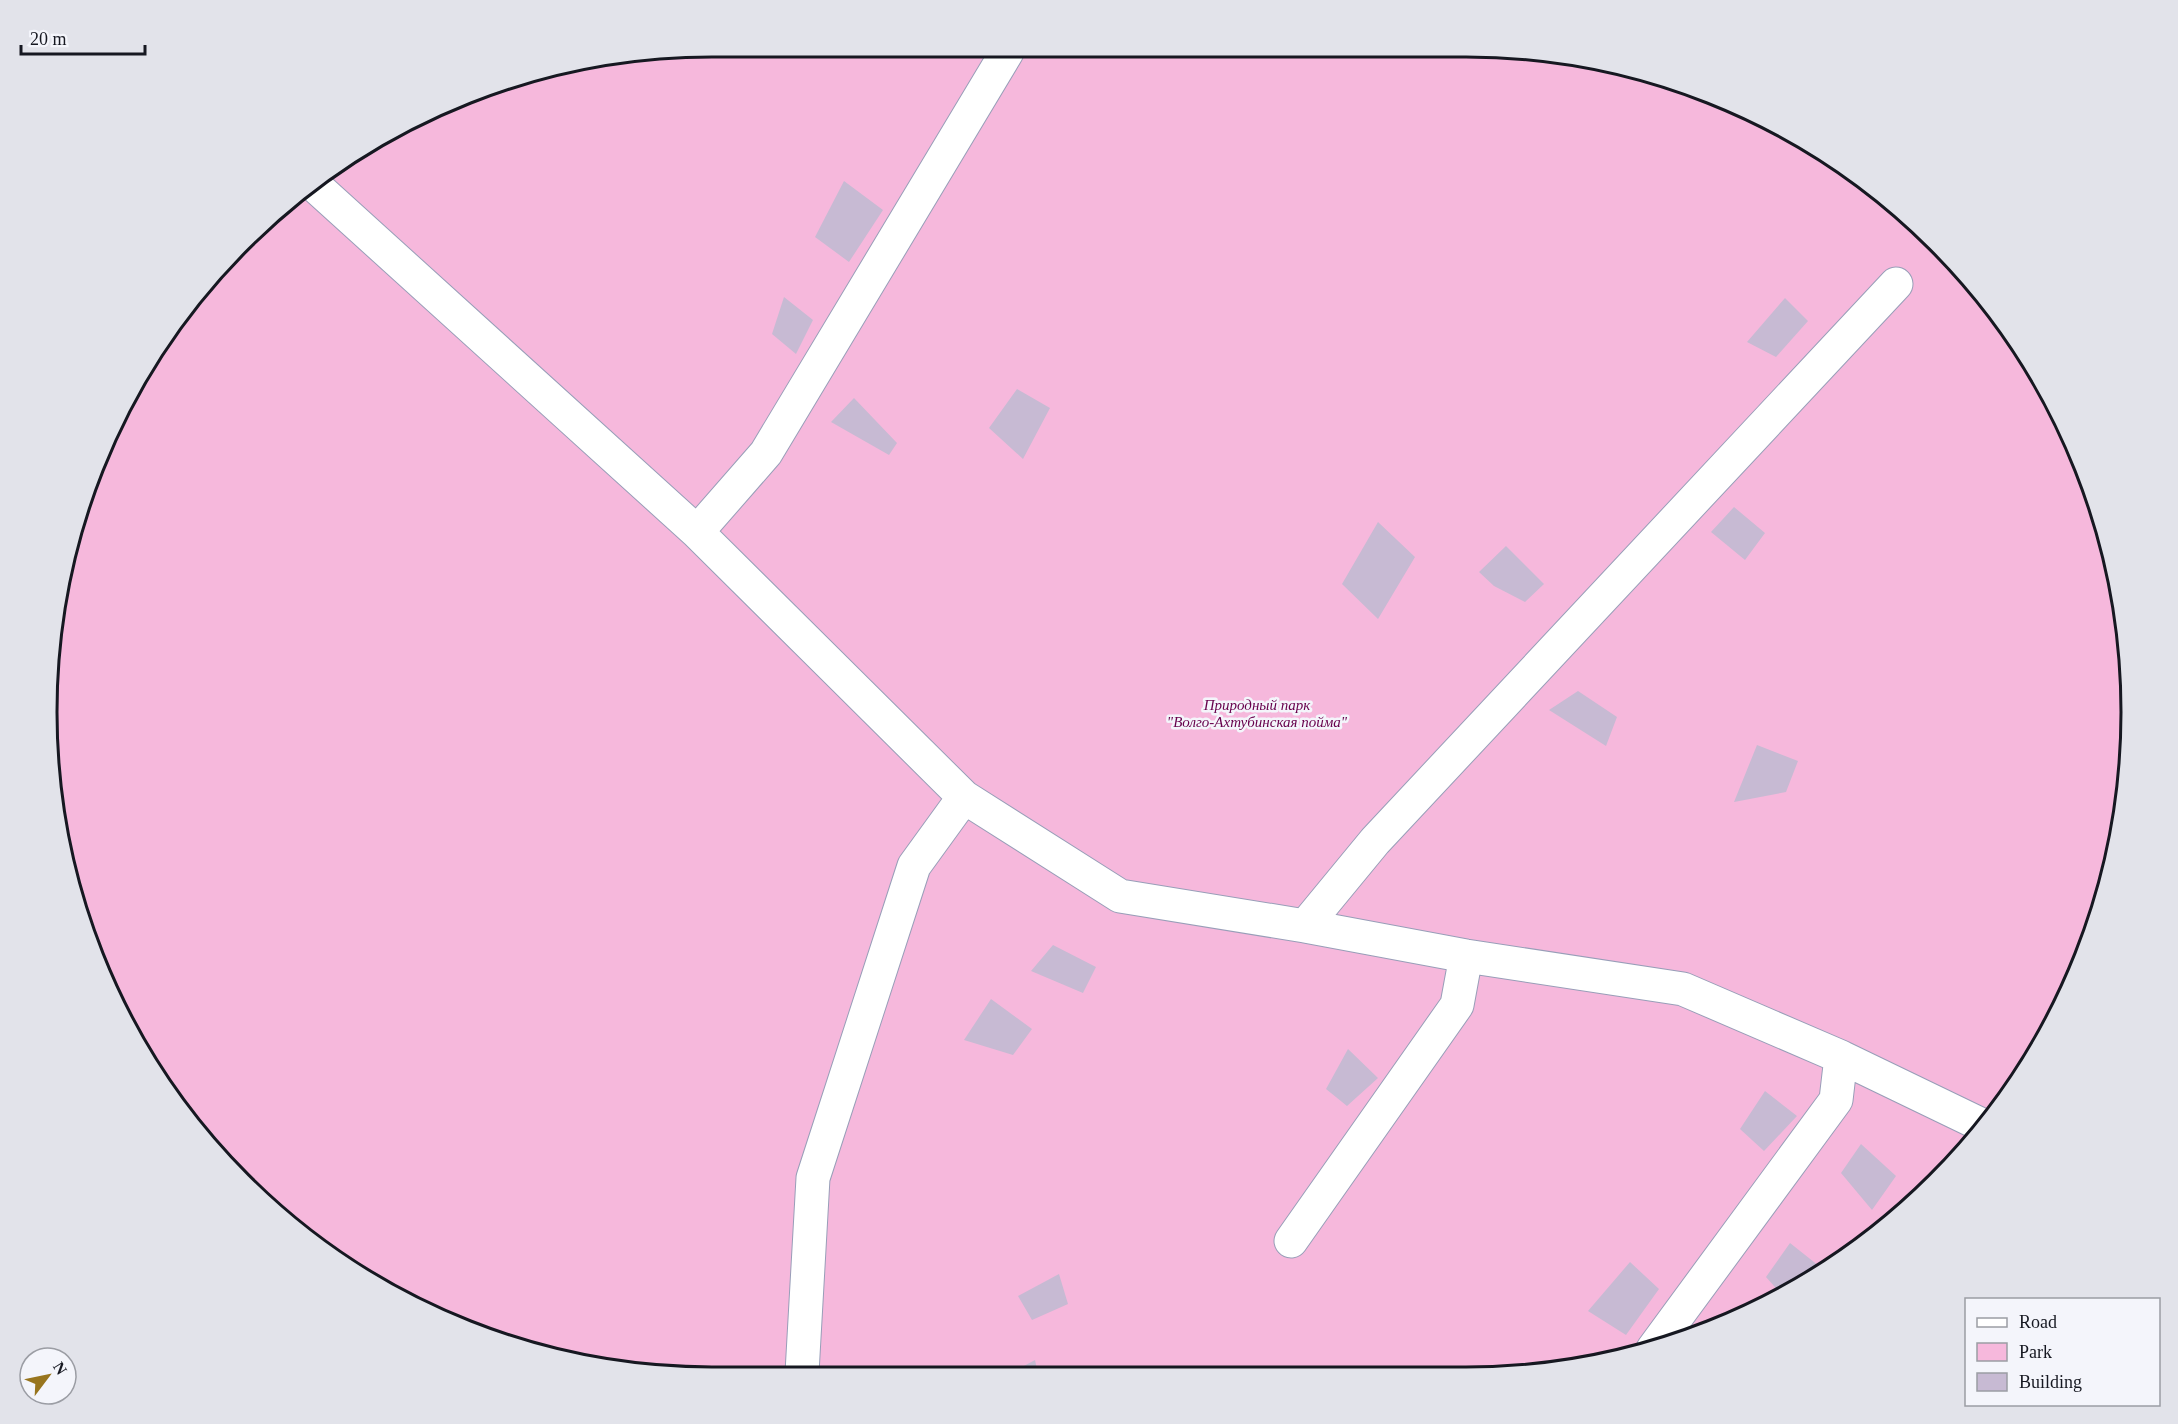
<svg xmlns="http://www.w3.org/2000/svg" width="2178" height="1424" font-family="Georgia,serif">
  <rect width="100%" height="100%" fill="#e2e7fe"/>
  <path fill="#f6b8dc" d="M625,52H1553L1639,69L1760,115L1905,212L1994,307L2063,418L2109,540L2130,669L2126,799L2096,926L2042,1045L1966,1151L1871,1240L1760,1309L1638,1355L1509,1376L625,1372L539,1355L418,1309L273,1212L211,1151L136,1045L97,966L59,842L48,668L69,540L97,458L184,307L242,241L342,159L498,82Z"/>
  <path fill="#c7bad3" d="M1767,120L1803,144L1802,145L1764,126Z
    M844,181L883,210L849,262L815,237Z
    M784,297L813,320L796,354L772,334Z
    M1785,298L1808,321L1776,357L1747,342Z
    M1017,389L1050,408L1023,459L989,428Z
    M854,398L897,443L889,455L831,422Z
    M1734,507L1765,533L1745,560L1711,532Z
    M1378,522L1415,557L1378,619L1342,584Z
    M1506,546L1544,584L1525,602L1494,586L1479,572Z
    M1578,691L1617,717L1606,746L1549,710Z
    M1757,745L1798,761L1786,792L1734,802Z
    M1053,945L1096,967L1083,993L1031,971Z
    M991,999L1032,1029L1013,1055L964,1040Z
    M1348,1049L1378,1078L1347,1106L1326,1089Z
    M1765,1091L1797,1116L1764,1151L1740,1129Z
    M1861,1144L1896,1176L1872,1210L1841,1173Z
    M1790,1243L1824,1270L1782,1295L1766,1277Z
    M1630,1262L1659,1289L1626,1335L1588,1311Z
    M1059,1274L1068,1304L1032,1320L1018,1296Z
    M1035,1360L1038,1374H1009Z"/>
  <g fill="none" stroke-linecap="round" stroke-linejoin="round">
    <defs>
      <path id="street" d="M312,183L697,532L964,797L1120,896L1305,926L1466,956L1683,989L1841,1057L1984,1126
        M697,532L766,453L1007,52
        M1305,926L1375,841L1896,284
        M1291,1241L1457,1005L1466,956
        M1653,1349L1836,1100L1841,1057
        M802,1373L813,1178L914,866L964,797"/>
    </defs>
    <use href="#street" stroke="#989eb8" stroke-width="35"/>
    <use href="#street" stroke="#fff" stroke-width="33"/>
  </g>
  <g text-anchor="middle" stroke-width="5" stroke-linejoin="round" paint-order="stroke">
    <g font-size="15" font-style="italic" fill="#67004c" stroke="#f4f5fb">
      <text x="1257" y="710">Природный парк<tspan x="1257" dy="17">"Волго-Ахтубинская пойма"</tspan></text>
    </g>
  </g>
  <path d="M0 0H2178V1424H0ZM712 57H1466A655 655 0 0 1 2121 712V712A655 655 0 0 1 1466 1367H712A655 655 0 0 1 57 712V712A655 655 0 0 1 712 57Z" fill="#e2e3ea" fill-rule="evenodd"/>
  <path fill="none" stroke="#161821" stroke-width="3" d="M712 57H1466A655 655 0 0 1 2121 712V712A655 655 0 0 1 1466 1367H712A655 655 0 0 1 57 712V712A655 655 0 0 1 712 57Z"/>
  <rect x="1965" y="1298" width="195" height="108" fill="#f4f5fb" stroke="#9b9da4" stroke-width="1.5"/>
  <rect x="1977" y="1318" width="30" height="9" fill="#ffffff" stroke="#9b9da4" stroke-width="1.5"/>
  <text x="2019" y="1328" font-size="18" fill="#161821">Road</text>
  <rect x="1977" y="1343" width="30" height="18" fill="#f6b8dc" stroke="#9b9da4" stroke-width="1.5"/>
  <text x="2019" y="1358" font-size="18" fill="#161821">Park</text>
  <rect x="1977" y="1373" width="30" height="18" fill="#c7bad3" stroke="#9b9da4" stroke-width="1.5"/>
  <text x="2019" y="1388" font-size="18" fill="#161821">Building</text>
  <g transform="translate(48 1376) rotate(58)"><circle r="28" fill="#f4f5fb" stroke="#9b9da4" stroke-width="1.5"/>
  <path d="M0-4.5L10 22L0 15L-10 22Z" fill="#98751e"/>
  <text y="-9" font-size="16" font-weight="bold" text-anchor="middle" fill="#161821">N</text>
  </g>
  <path d="M21 45v9h124v-9" fill="none" stroke="#161821" stroke-width="3"/>
  <text x="30" y="45" font-size="18" fill="#161821" stroke="#f4f5fb" stroke-width="4.5" paint-order="stroke">20 m</text>
</svg>
